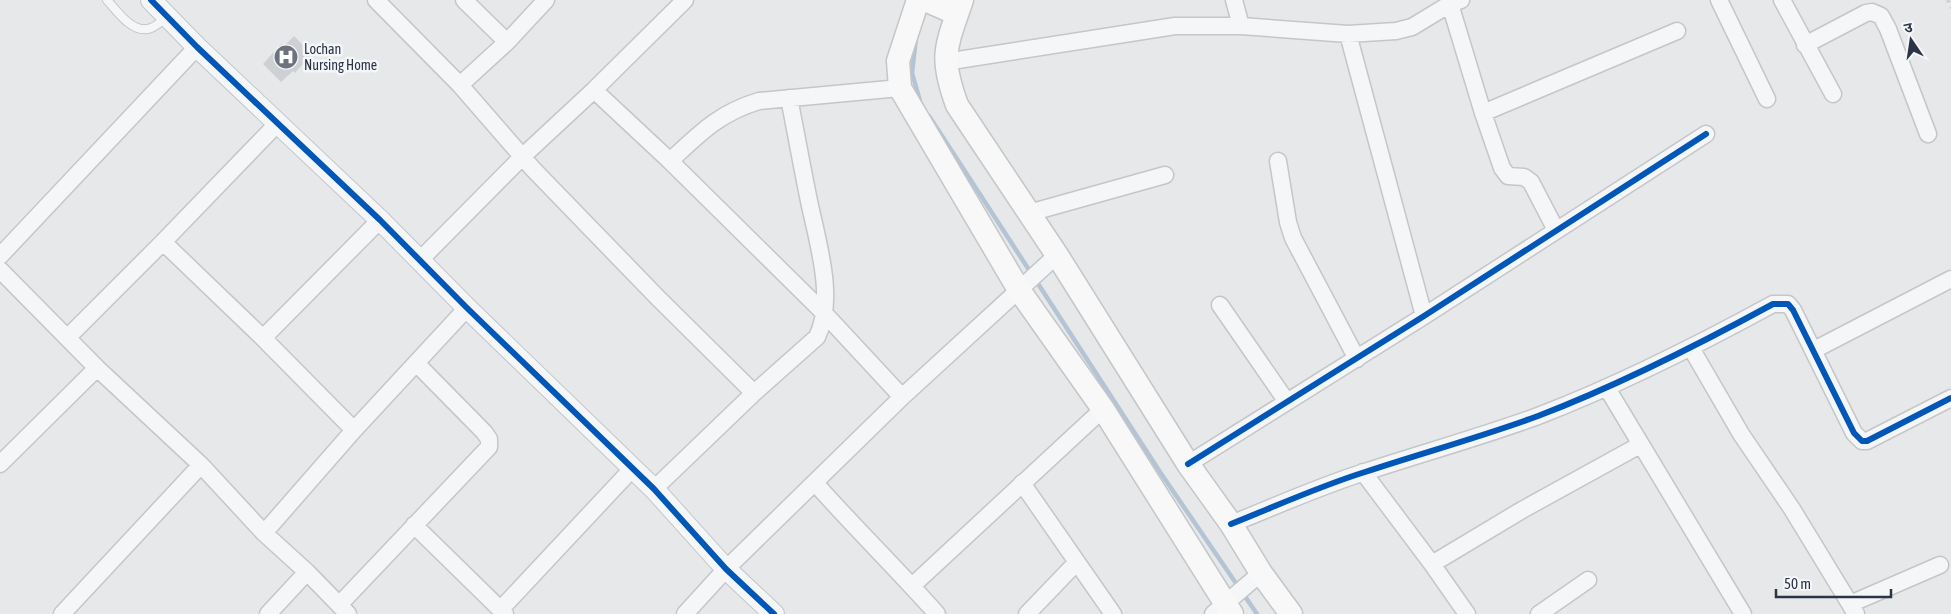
<svg xmlns="http://www.w3.org/2000/svg" width="1951" height="614" font-family="'Asap Condensed','Noto Sans Devanagari',sans-serif">
  <rect width="100%" height="100%" fill="#e6e8ea"/>
  <g fill="none" stroke-linecap="round" stroke-linejoin="round">
    <path stroke="#b4c4d5" stroke-width="4.5" d="M916,38L912,73L920,101
      M929,116L1031,273
      M1035,279L1160,472L1257,614"/>
  </g>
  <path fill="#ced0d3" d="M294,36L312,54L295,73L293,71L281,82L263,64L281,44L284,46Z"/>
  <g fill="none" stroke-linecap="round" stroke-linejoin="round">
    <defs>
      <path id="service" d="M107,0C117,11 133,35 151,28C156,26 162,21 167,18"/>
      <path id="minor" d="M376,0L460,85L533,169L658,298L754,393
        M464,0L507,42
        M1234,0L1241,26
        M1719,0L1767,99
        M1782,0L1833,94
        M1450,4L1483,113L1502,168L1508,176L1524,177L1531,182L1556,230
        M1348,34L1424,316
        M1805,45L1866,13L1872,12L1881,16L1888,29L1928,134
        M945,62L1175,26H1241L1348,34L1396,31L1412,27L1450,4L1461,0
        M460,85L507,42L546,0
        M594,90L670,161L824,313L902,397
        M1483,113L1677,31
        M670,161C700,133 719,113 759,101L900,88
        M1278,161L1288,222L1293,238L1357,359
        M1029,213L1165,175
        M163,242L263,338L354,430
        M0,256L197,47
        M420,260L523,156L594,90L685,0
        M0,270L97,368L201,465L264,533L307,572L348,614
        M1220,305L1287,402
        M68,337L163,242L277,124
        M263,338L380,220
        M1691,348L1741,434L1792,509L1856,614
        M1814,350L1951,279
        M1607,388L1743,614
        M0,464L97,368
        M1188,464L1424,316L1706,134
        M1363,472L1432,564L1467,614
        M1022,483L1113,614
        M816,484C855,528 897,569 937,614
        M654,489L754,393L817,337C836,299 817,240 809,201C802,167 796,133 789,98
        M1231,524C1276,506 1320,486 1365,472C1422,453 1481,437 1538,416C1619,385 1696,346 1773,304H1788L1793,310L1854,433L1862,441H1867L1951,398
        M414,525L505,614
        M264,533L354,430L467,308
        M1432,564L1522,510L1640,445
        M912,586L1103,409
        M1850,604L1940,565
        M339,605L489,447V439L484,432L416,363
        M500,610L632,469
        M62,614L201,465
        M268,614L307,572
        M685,614L726,569L902,397L1057,255
        M1027,614L1076,563
        M1213,614L1261,573
        M1539,614L1588,580"/>
      <path id="tertiary" d="M151,0L197,47L380,220L467,308L654,489L726,569L774,614"/>
      <path id="secondary" d="M918,0L898,61L900,88L1019,290L1103,409L1232,614
        M925,0L957,14
        M962,0C946,47 939,56 957,105L1057,255L1188,464L1231,524L1261,573L1291,614"/>
    </defs>
    <use href="#service" stroke="#c4c6c8" stroke-width="10"/>
    <use href="#minor" stroke="#c4c6c8" stroke-width="19"/>
    <use href="#tertiary" stroke="#c4c6c8" stroke-width="22"/>
    <use href="#secondary" stroke="#c4c6c8" stroke-width="25"/>
    <use href="#service" stroke="#f5f6f7" stroke-width="8"/>
    <use href="#minor" stroke="#f5f6f7" stroke-width="16"/>
    <use href="#tertiary" stroke="#f5f6f7" stroke-width="20"/>
    <use href="#secondary" stroke="#f8f8f8" stroke-width="22"/>
    <path stroke="#cecfd2" stroke-width="4" stroke-dasharray="2.5 5" stroke-linecap="butt" d="M1948,0L1951,8"/>
    <defs>
      <path id="cycleway" d="M151,0L197,47L380,220L467,308L654,489L726,569L774,614
        M1188,464L1424,316L1706,134
        M1231,524C1276,506 1320,486 1365,472C1422,453 1481,437 1538,416C1619,385 1696,346 1773,304H1788L1793,310L1854,433L1862,441H1867L1951,398"/>
    </defs>
    <use href="#cycleway" stroke="#f4f6f9" stroke-width="9"/>
    <use href="#cycleway" stroke="#0057b8" stroke-width="6"/>
  </g>
  <defs>
    <symbol id="hospital-disc" viewBox="-11 -11 22 22"><circle r="9.5" fill="#6c737f" stroke="#f4f6f9"/><path d="M-5-5h3v3.5h4V-5h3V5h-3V1.5h-4V5h-3Z" fill="#fff"/></symbol>
  </defs>
  <g fill-rule="evenodd">
    <use href="#hospital-disc" x="272" y="43" width="28" height="28"/>
  </g>
  <g text-anchor="middle" stroke-width="5" stroke-linejoin="round" paint-order="stroke">
    <g font-size="14" fill="#2b3445" stroke="#f4f6f9" text-anchor="start">
      <text x="304" y="54">Lochan<tspan x="304" dy="16">Nursing Home</tspan></text>
    </g>
  </g>
  <g transform="translate(1911 40) rotate(347)" stroke="#f4f6f9" stroke-width="4" paint-order="stroke">
  <path d="M0-4L9 19L0 12L-9 19Z" fill="#2b3445"/>
  <text y="-8" font-size="14" font-weight="bold" text-anchor="middle" fill="#2b3445">उ</text>
  </g>
  <path d="M1776 589v8h115v-8" fill="none" stroke="#2b3445" stroke-width="2.5"/>
  <text x="1784" y="589" font-size="15" fill="#2b3445" stroke="#f4f6f9" stroke-width="4" paint-order="stroke">50 m</text>
</svg>
